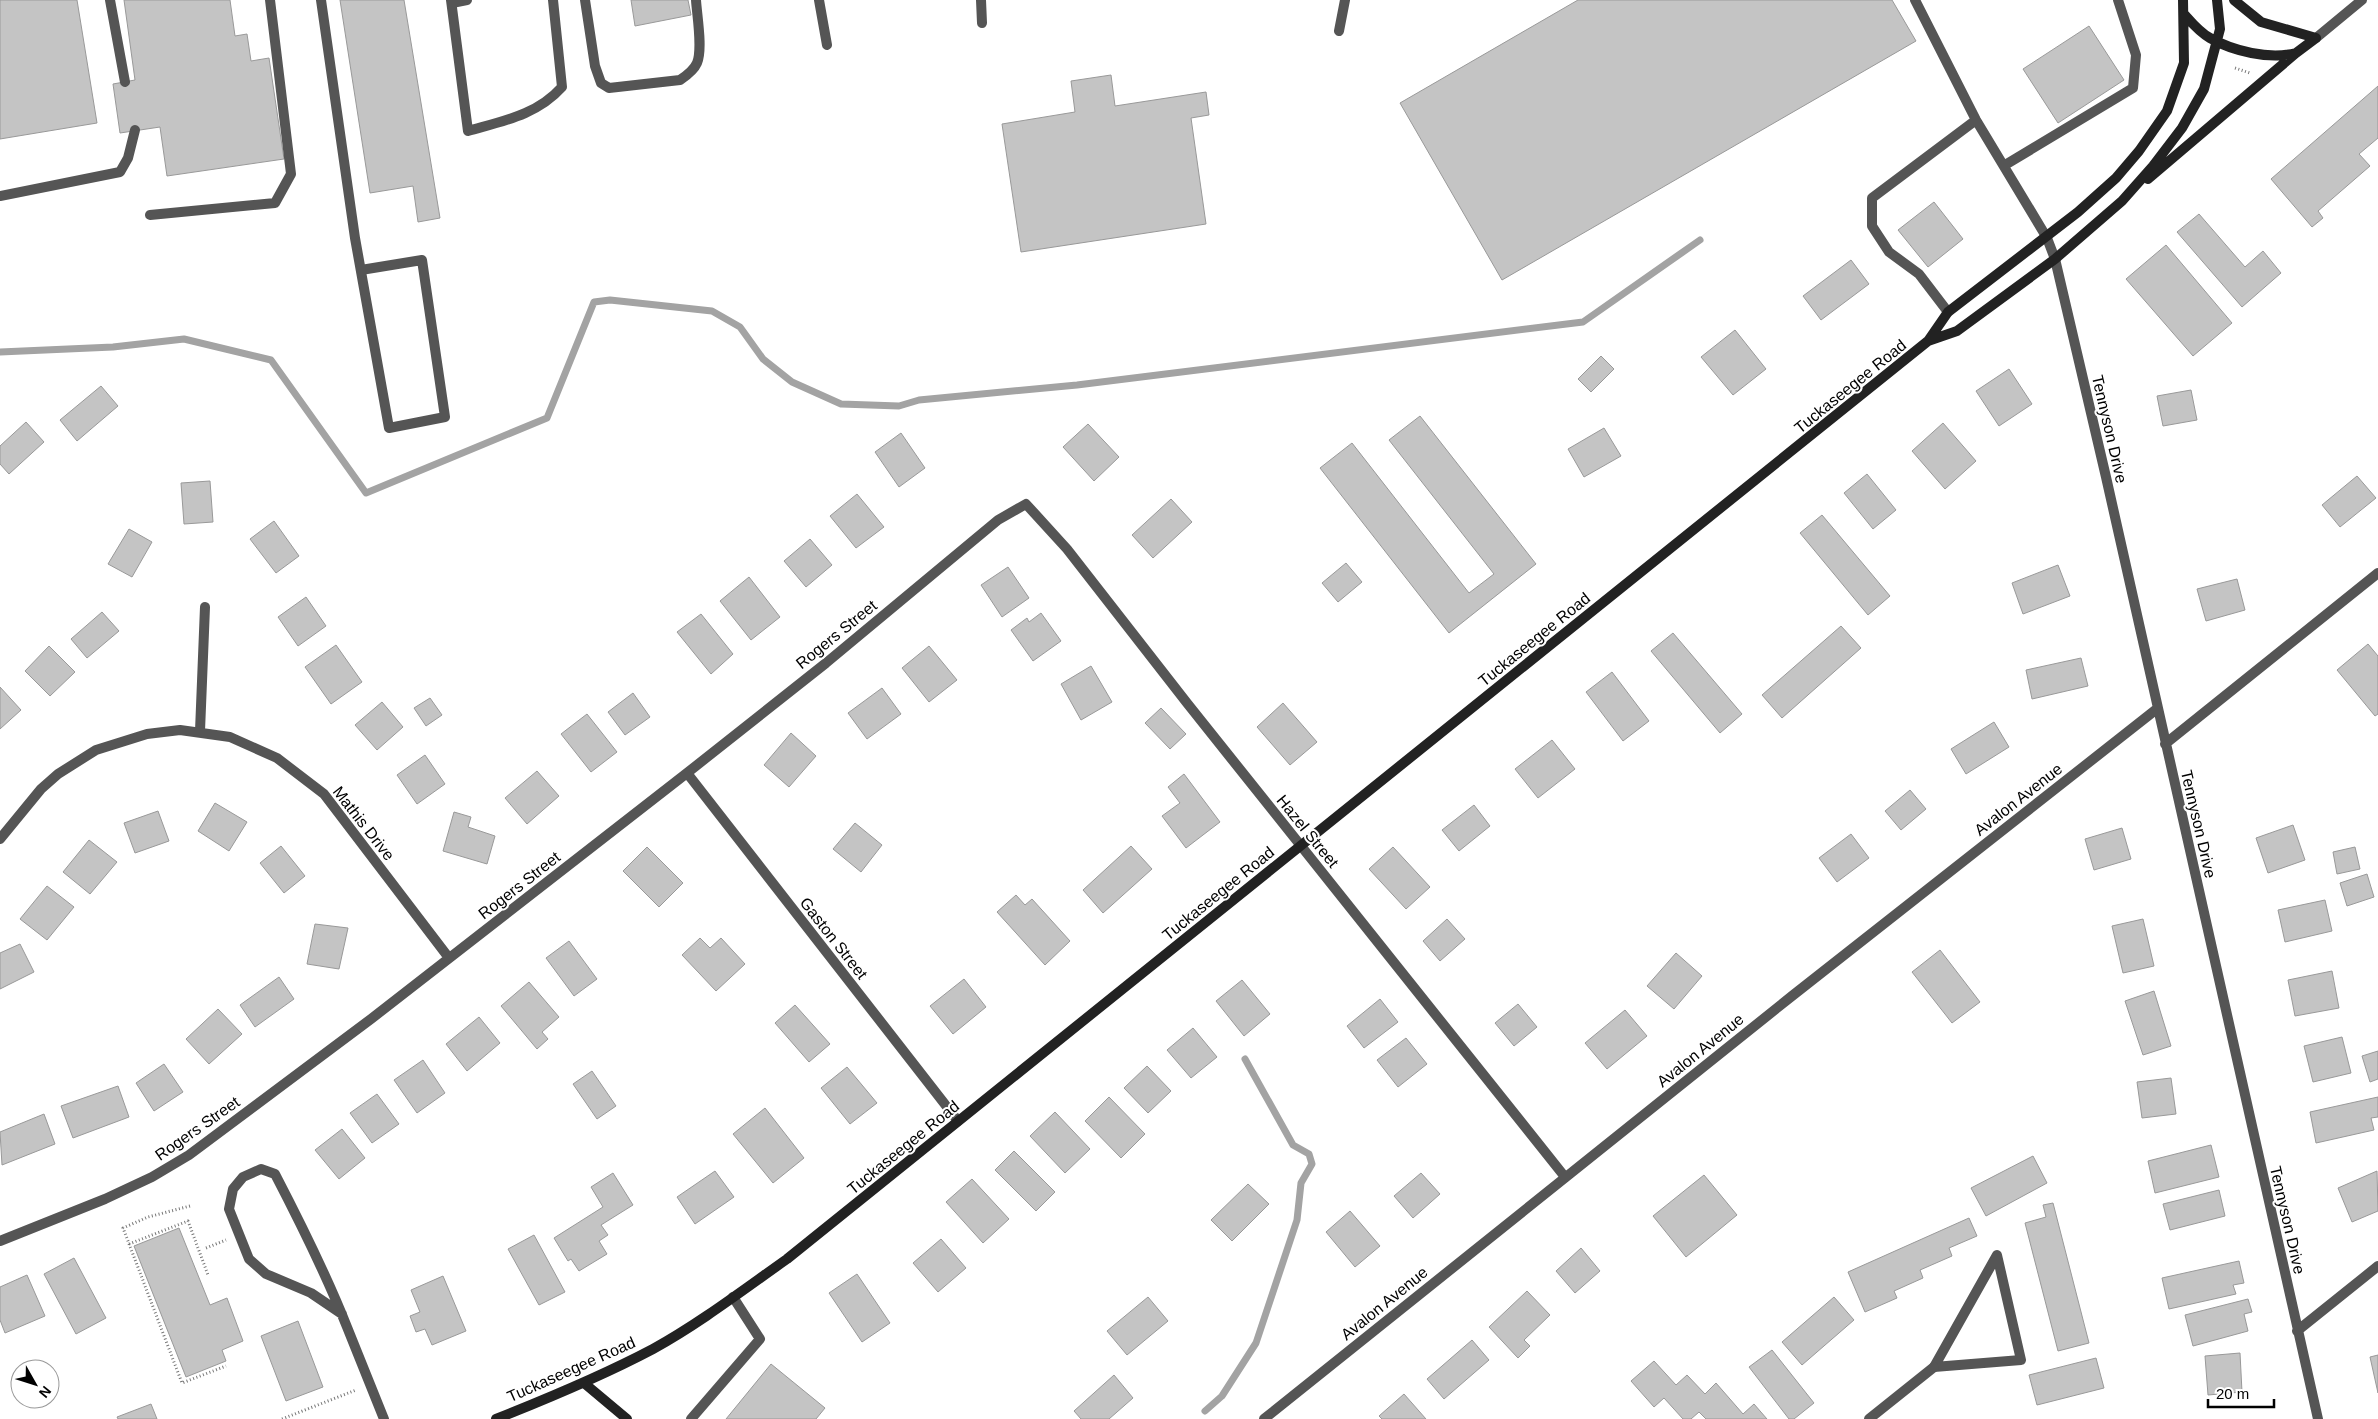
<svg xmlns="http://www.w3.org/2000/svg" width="2378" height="1419" font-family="Helvetica,sans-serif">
  <rect width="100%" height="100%" fill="#fff"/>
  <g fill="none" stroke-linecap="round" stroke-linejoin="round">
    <path stroke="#a3a3a3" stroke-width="7" d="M0,352L113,347L184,339L271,360L366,493L547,418L594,302L610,300L712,311L740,327L763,359L792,382L841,404L899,406L919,400L1077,385L1583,322L1700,240
      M1205,1411L1222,1396L1256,1343L1297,1220L1301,1183L1312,1164L1309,1154L1293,1145L1245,1059"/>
  </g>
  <path fill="#c4c4c4" stroke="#999" d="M0,0H77L97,123L0,139Z
    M124,0H230L235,36L247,34L251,61L269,58L284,159L167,176L160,127L120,133L113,84L135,80Z
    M340,0H404L440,218L418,222L413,186L370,193Z
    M631,0H688L691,15L635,26Z
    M1578,0H1892L1916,41L1502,280L1400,103Z
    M2089,26L2124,80L2058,123L2023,69Z
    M1111,75L1115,106L1206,92L1209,115L1191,118L1206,224L1021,252L1002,124L1075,112L1071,81Z
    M2378,86V138L2359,154L2370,166L2318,211L2323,218L2312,227L2271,179Z
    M1934,202L1963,239L1928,267L1898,230Z
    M2199,214L2245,267L2263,251L2281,273L2242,307L2177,232Z
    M2166,245L2232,323L2193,356L2126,279Z
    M1851,260L1869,284L1821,320L1803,296Z
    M1735,330L1766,369L1733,395L1701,357Z
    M1601,356L1614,369L1591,392L1578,379Z
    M2009,369L2032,404L1999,426L1976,391Z
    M101,386L118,406L77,441L60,420Z
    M2191,390L2197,420L2163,426L2157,396Z
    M1420,416L1536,564L1449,633L1320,468L1352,443L1469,593L1494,574L1389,440Z
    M26,422L44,442L9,474L0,464V446Z
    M1943,423L1976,461L1945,489L1912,451Z
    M1088,424L1119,457L1094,481L1063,447Z
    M1604,428L1621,456L1584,477L1568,449Z
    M901,433L925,468L899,487L875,452Z
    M1867,474L1896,510L1873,529L1844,493Z
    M2357,476L2376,498L2340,527L2322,505Z
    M210,481L213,522L184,524L181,483Z
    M857,494L884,527L856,548L830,516Z
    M1171,499L1192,522L1153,558L1132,535Z
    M1822,515L1890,596L1868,615L1800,533Z
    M274,521L299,556L276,573L250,539Z
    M129,529L152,542L132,577L108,564Z
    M810,539L832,565L806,587L784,561Z
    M1346,563L1362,582L1338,602L1322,583Z
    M2058,565L2070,596L2023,614L2012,583Z
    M1008,567L1029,598L1002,617L981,585Z
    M749,577L780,617L751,640L720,601Z
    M2237,579L2245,610L2206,621L2197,589Z
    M306,597L326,626L298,646L278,617Z
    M102,612L119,631L87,658L71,639Z
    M1041,613L1061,641L1033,661L1011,630L1027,618L1029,622Z
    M701,614L733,654L711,674L677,632Z
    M1841,626L1861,648L1782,718L1762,695Z
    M1673,633L1742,714L1720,733L1651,651Z
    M2368,644L2378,656V714L2375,716L2337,670Z
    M336,645L362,682L331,704L305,667Z
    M49,646L75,672L50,696L25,671Z
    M929,646L957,680L929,702L902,668Z
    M2081,658L2088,686L2032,699L2026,670Z
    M1091,666L1112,702L1081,720L1061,684Z
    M1612,672L1649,721L1623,741L1586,692Z
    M0,687L21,710L0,729Z
    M882,688L901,714L867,739L848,713Z
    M633,693L650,717L625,735L608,712Z
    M430,698L442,715L426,726L414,708Z
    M382,702L403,727L377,750L355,725Z
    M1283,703L1317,742L1290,765L1257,727Z
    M1161,708L1186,734L1170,749L1145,723Z
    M587,714L617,752L591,772L561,734Z
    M1994,722L2009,747L1966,774L1951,749Z
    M791,733L816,756L789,787L764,765Z
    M1552,740L1575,769L1538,798L1515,769Z
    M425,755L445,784L417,804L397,775Z
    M537,771L559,796L527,824L505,798Z
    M1184,774L1220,822L1186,848L1162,816L1180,803L1168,787Z
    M1910,790L1926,809L1901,830L1885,811Z
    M215,803L247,822L229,851L198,831Z
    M1474,805L1490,826L1459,851L1442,830Z
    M158,811L169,841L135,853L124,823Z
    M454,812L471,817L468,827L495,836L487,864L443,851Z
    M855,823L882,845L861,872L833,849Z
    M2293,825L2305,860L2268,873L2256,838Z
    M2122,828L2131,859L2094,870L2085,839Z
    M1851,834L1869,858L1837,882L1819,858Z
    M89,840L117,862L90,894L63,872Z
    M281,846L305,876L284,893L260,863Z
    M1131,846L1152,869L1103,913L1083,890Z
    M647,847L683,883L659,907L623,871Z
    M1393,847L1430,887L1406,909L1369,869Z
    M2355,847L2360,869L2337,874L2333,852Z
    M2367,874L2374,897L2347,906L2340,883Z
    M47,886L74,907L47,940L20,919Z
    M1016,895L1025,905L1032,899L1070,941L1045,965L997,912Z
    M2325,900L2332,931L2285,942L2278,910Z
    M1447,919L1465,939L1440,961L1423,941Z
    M2143,919L2154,966L2123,973L2112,926Z
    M315,924L348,928L339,969L307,964Z
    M700,938L710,948L721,938L745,964L716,991L682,955Z
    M569,941L597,979L574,996L546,958Z
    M20,944L34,972L0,989V953Z
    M1940,950L1980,1002L1952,1023L1912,972Z
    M1676,953L1702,976L1674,1009L1647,986Z
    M2332,971L2339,1008L2295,1016L2288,980Z
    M279,977L294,999L255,1027L240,1005Z
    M964,979L986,1007L953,1034L930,1006Z
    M1242,980L1270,1014L1244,1036L1216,1001Z
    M529,982L559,1017L542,1032L548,1039L537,1049L501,1006Z
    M2154,991L2171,1046L2143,1055L2125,1001Z
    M1380,999L1398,1022L1364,1048L1347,1026Z
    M1518,1004L1537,1027L1514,1046L1495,1023Z
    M795,1005L830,1044L809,1062L775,1023Z
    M218,1009L242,1034L209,1064L186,1039Z
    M1625,1010L1647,1036L1607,1069L1585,1043Z
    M479,1017L500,1043L467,1071L446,1044Z
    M1193,1028L1217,1057L1191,1078L1167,1050Z
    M2342,1037L2351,1073L2313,1082L2304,1046Z
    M1406,1038L1427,1064L1398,1087L1377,1060Z
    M2378,1051V1079L2370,1082L2362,1056Z
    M423,1060L445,1093L417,1113L394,1080Z
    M164,1064L183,1092L154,1111L136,1083Z
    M1147,1066L1171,1091L1148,1113L1124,1088Z
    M847,1067L877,1103L850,1124L821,1088Z
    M592,1071L616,1106L597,1119L573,1084Z
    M2171,1078L2176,1114L2142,1118L2137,1082Z
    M118,1086L129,1117L73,1138L61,1106Z
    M377,1094L399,1124L372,1143L350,1113Z
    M1109,1097L1145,1134L1121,1158L1085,1121Z
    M2378,1097V1117L2371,1118L2374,1130L2316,1143L2310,1112Z
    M765,1108L804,1158L773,1183L733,1134Z
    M1055,1112L1090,1149L1065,1173L1030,1136Z
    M44,1114L55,1144L2,1165L0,1132Z
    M342,1129L365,1158L339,1179L315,1150Z
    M2211,1145L2219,1177L2155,1193L2148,1161Z
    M1014,1151L1055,1192L1036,1211L995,1170Z
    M2033,1156L2047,1183L1986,1216L1971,1188Z
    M715,1171L734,1197L695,1224L677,1197Z
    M2377,1171L2378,1211L2352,1222L2338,1188Z
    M613,1173L633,1205L601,1225L608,1235L599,1241L607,1254L579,1271L571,1259L568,1261L554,1238L603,1207L591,1187Z
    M1421,1173L1440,1194L1413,1218L1394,1196Z
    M1704,1175L1737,1215L1686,1257L1653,1216Z
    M972,1179L1009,1219L983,1243L946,1202Z
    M1248,1184L1269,1204L1232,1241L1211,1220Z
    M2219,1190L2225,1216L2170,1230L2163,1204Z
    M2053,1203L2089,1343L2058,1351L2025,1223L2046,1217L2043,1205Z
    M1350,1211L1380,1246L1355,1267L1326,1232Z
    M1969,1218L1977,1236L1949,1248L1952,1256L1920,1270L1923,1278L1894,1291L1897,1298L1865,1312L1848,1272Z
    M179,1228L210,1305L227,1298L243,1341L222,1350L226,1361L186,1377L134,1246Z
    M534,1235L565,1292L539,1305L508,1249Z
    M941,1239L966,1268L938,1292L913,1263Z
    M1581,1248L1600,1271L1575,1293L1556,1271Z
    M74,1258L106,1318L76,1334L44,1274Z
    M2239,1261L2244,1283L2233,1285L2236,1294L2169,1309L2162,1278Z
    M857,1274L890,1323L862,1342L829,1293Z
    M27,1275L45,1316L5,1333L0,1320V1287Z
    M443,1276L466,1331L432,1345L425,1329L416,1332L410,1316L420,1312L411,1290Z
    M1527,1291L1550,1315L1524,1340L1530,1346L1518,1358L1489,1327Z
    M1148,1297L1168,1321L1127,1355L1107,1331Z
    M1834,1297L1854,1320L1802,1365L1782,1342Z
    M2248,1299L2252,1312L2244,1314L2248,1331L2193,1346L2185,1315Z
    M298,1321L323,1387L286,1401L261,1336Z
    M1472,1340L1489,1360L1444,1399L1427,1379Z
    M1772,1350L1814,1403L1794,1419H1789L1749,1367Z
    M2240,1353L2242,1392L2208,1395L2205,1356Z
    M2378,1355V1393L2370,1357Z
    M2096,1358L2104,1388L2037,1405L2029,1375Z
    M1654,1361L1676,1385L1687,1375L1705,1394L1716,1383L1743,1414L1754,1404L1767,1419H1706L1699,1412L1691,1419H1683L1664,1398L1654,1407L1631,1381Z
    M771,1364L825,1408L816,1419H726Z
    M1114,1375L1133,1398L1109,1419H1081L1074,1411Z
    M1404,1394L1426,1419H1382L1379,1416Z
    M151,1404L157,1419H118L117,1417Z"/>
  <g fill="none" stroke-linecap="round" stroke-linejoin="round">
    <path stroke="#777" stroke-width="3" stroke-dasharray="1 2.5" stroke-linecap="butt" d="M2235,68L2250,73
      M190,1206L148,1217L123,1228L182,1383L226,1366
      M129,1244L188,1221L208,1275
      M206,1248L226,1240
      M282,1419L356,1390"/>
    <path stroke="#555" stroke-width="10" d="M110,0L125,82
      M321,0L355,238L389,428L445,417L422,260L361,270
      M451,0L468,131C503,121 537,115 562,87L553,0
      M585,0L595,66L601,83L609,88L680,80C686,76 694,70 697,63C703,49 697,16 696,0
      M819,0L827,45
      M981,0L982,23
      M1915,0L1976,120L2047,238
      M452,3L467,0
      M1339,31L1345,0
      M2005,165L2133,88L2136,55L2118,0
      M0,196L120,172L128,158L135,130
      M150,215L275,203L291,174L270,0
      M1948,312L1919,274L1889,252L1872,226V198L1976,120
      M1997,1255L2021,1360L1934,1367Z
      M342,1314L311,1293L266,1274L249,1259L229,1209L233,1189L243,1177L261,1169L275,1174C301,1224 326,1274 347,1327L384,1419
      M691,1419L760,1339L733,1297"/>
    <path stroke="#555" stroke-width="10" d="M2316,38L2362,0
      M2047,238L2055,259L2106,477L2318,1419
      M200,731L205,607
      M2165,744L2378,573
      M687,773L958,1121
      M0,839L41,789L58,774L96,750L147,734L180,730L230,737L277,758L324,794L449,958
      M0,1241L105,1199L152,1177L189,1155L371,1019L687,773L826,663L998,520L1026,504L1067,549L1187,703L1565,1177
      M2297,1331L2378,1266
      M1264,1419L1792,996L2158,708
      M1869,1419L1934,1367"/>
    <path stroke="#222" stroke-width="10" d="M2234,0L2261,22L2316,38
      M2184,14C2192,23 2199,32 2210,38C2233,51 2269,60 2296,53
      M2148,179L2296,53L2316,38
      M1928,341L1957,331L2055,259L2122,201L2153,166L2182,128L2204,89L2220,29L2217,0
      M584,1383L627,1419
      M496,1419C549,1398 602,1376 653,1349C700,1323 743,1290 787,1259L1928,341L1948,312L2078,212L2116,178L2139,151L2167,111L2184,63L2183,0"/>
  </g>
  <g text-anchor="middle" stroke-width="4" stroke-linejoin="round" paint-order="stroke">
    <g font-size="16" fill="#000" stroke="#fff">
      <text transform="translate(1850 386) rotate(-39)" y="6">Tuckaseegee Road</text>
      <text transform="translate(2110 429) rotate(77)" y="6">Tennyson Drive</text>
      <text transform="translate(836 634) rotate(-39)" y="6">Rogers Street</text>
      <text transform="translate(1534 639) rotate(-39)" y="6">Tuckaseegee Road</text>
      <text transform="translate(2018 799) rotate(-38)" y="6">Avalon Avenue</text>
      <text transform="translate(364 823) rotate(52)" y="6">Mathis Drive</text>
      <text transform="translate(2199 824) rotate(77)" y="6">Tennyson Drive</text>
      <text transform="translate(1308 831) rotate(51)" y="6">Hazel Street</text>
      <text transform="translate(519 885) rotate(-38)" y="6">Rogers Street</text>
      <text transform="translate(1218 893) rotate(-39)" y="6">Tuckaseegee Road</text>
      <text transform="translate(834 938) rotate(52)" y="6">Gaston Street</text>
      <text transform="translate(1700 1050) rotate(-39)" y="6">Avalon Avenue</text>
      <text transform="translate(197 1128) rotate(-35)" y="6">Rogers Street</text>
      <text transform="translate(903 1147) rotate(-39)" y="6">Tuckaseegee Road</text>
      <text transform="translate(2288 1220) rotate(77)" y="6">Tennyson Drive</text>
      <text transform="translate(1384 1303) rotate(-39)" y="6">Avalon Avenue</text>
      <text transform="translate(571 1369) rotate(-24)" y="6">Tuckaseegee Road</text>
    </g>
  </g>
  <g transform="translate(35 1384) rotate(129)"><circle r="24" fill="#ffffff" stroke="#999999"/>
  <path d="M0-4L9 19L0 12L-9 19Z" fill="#000000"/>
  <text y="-8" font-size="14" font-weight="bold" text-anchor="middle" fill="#000000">N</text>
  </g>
  <path d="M2208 1399v8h66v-8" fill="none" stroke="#000000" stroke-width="2.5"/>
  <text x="2216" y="1399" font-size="15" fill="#000000" stroke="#ffffff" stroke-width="4" paint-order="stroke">20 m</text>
</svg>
